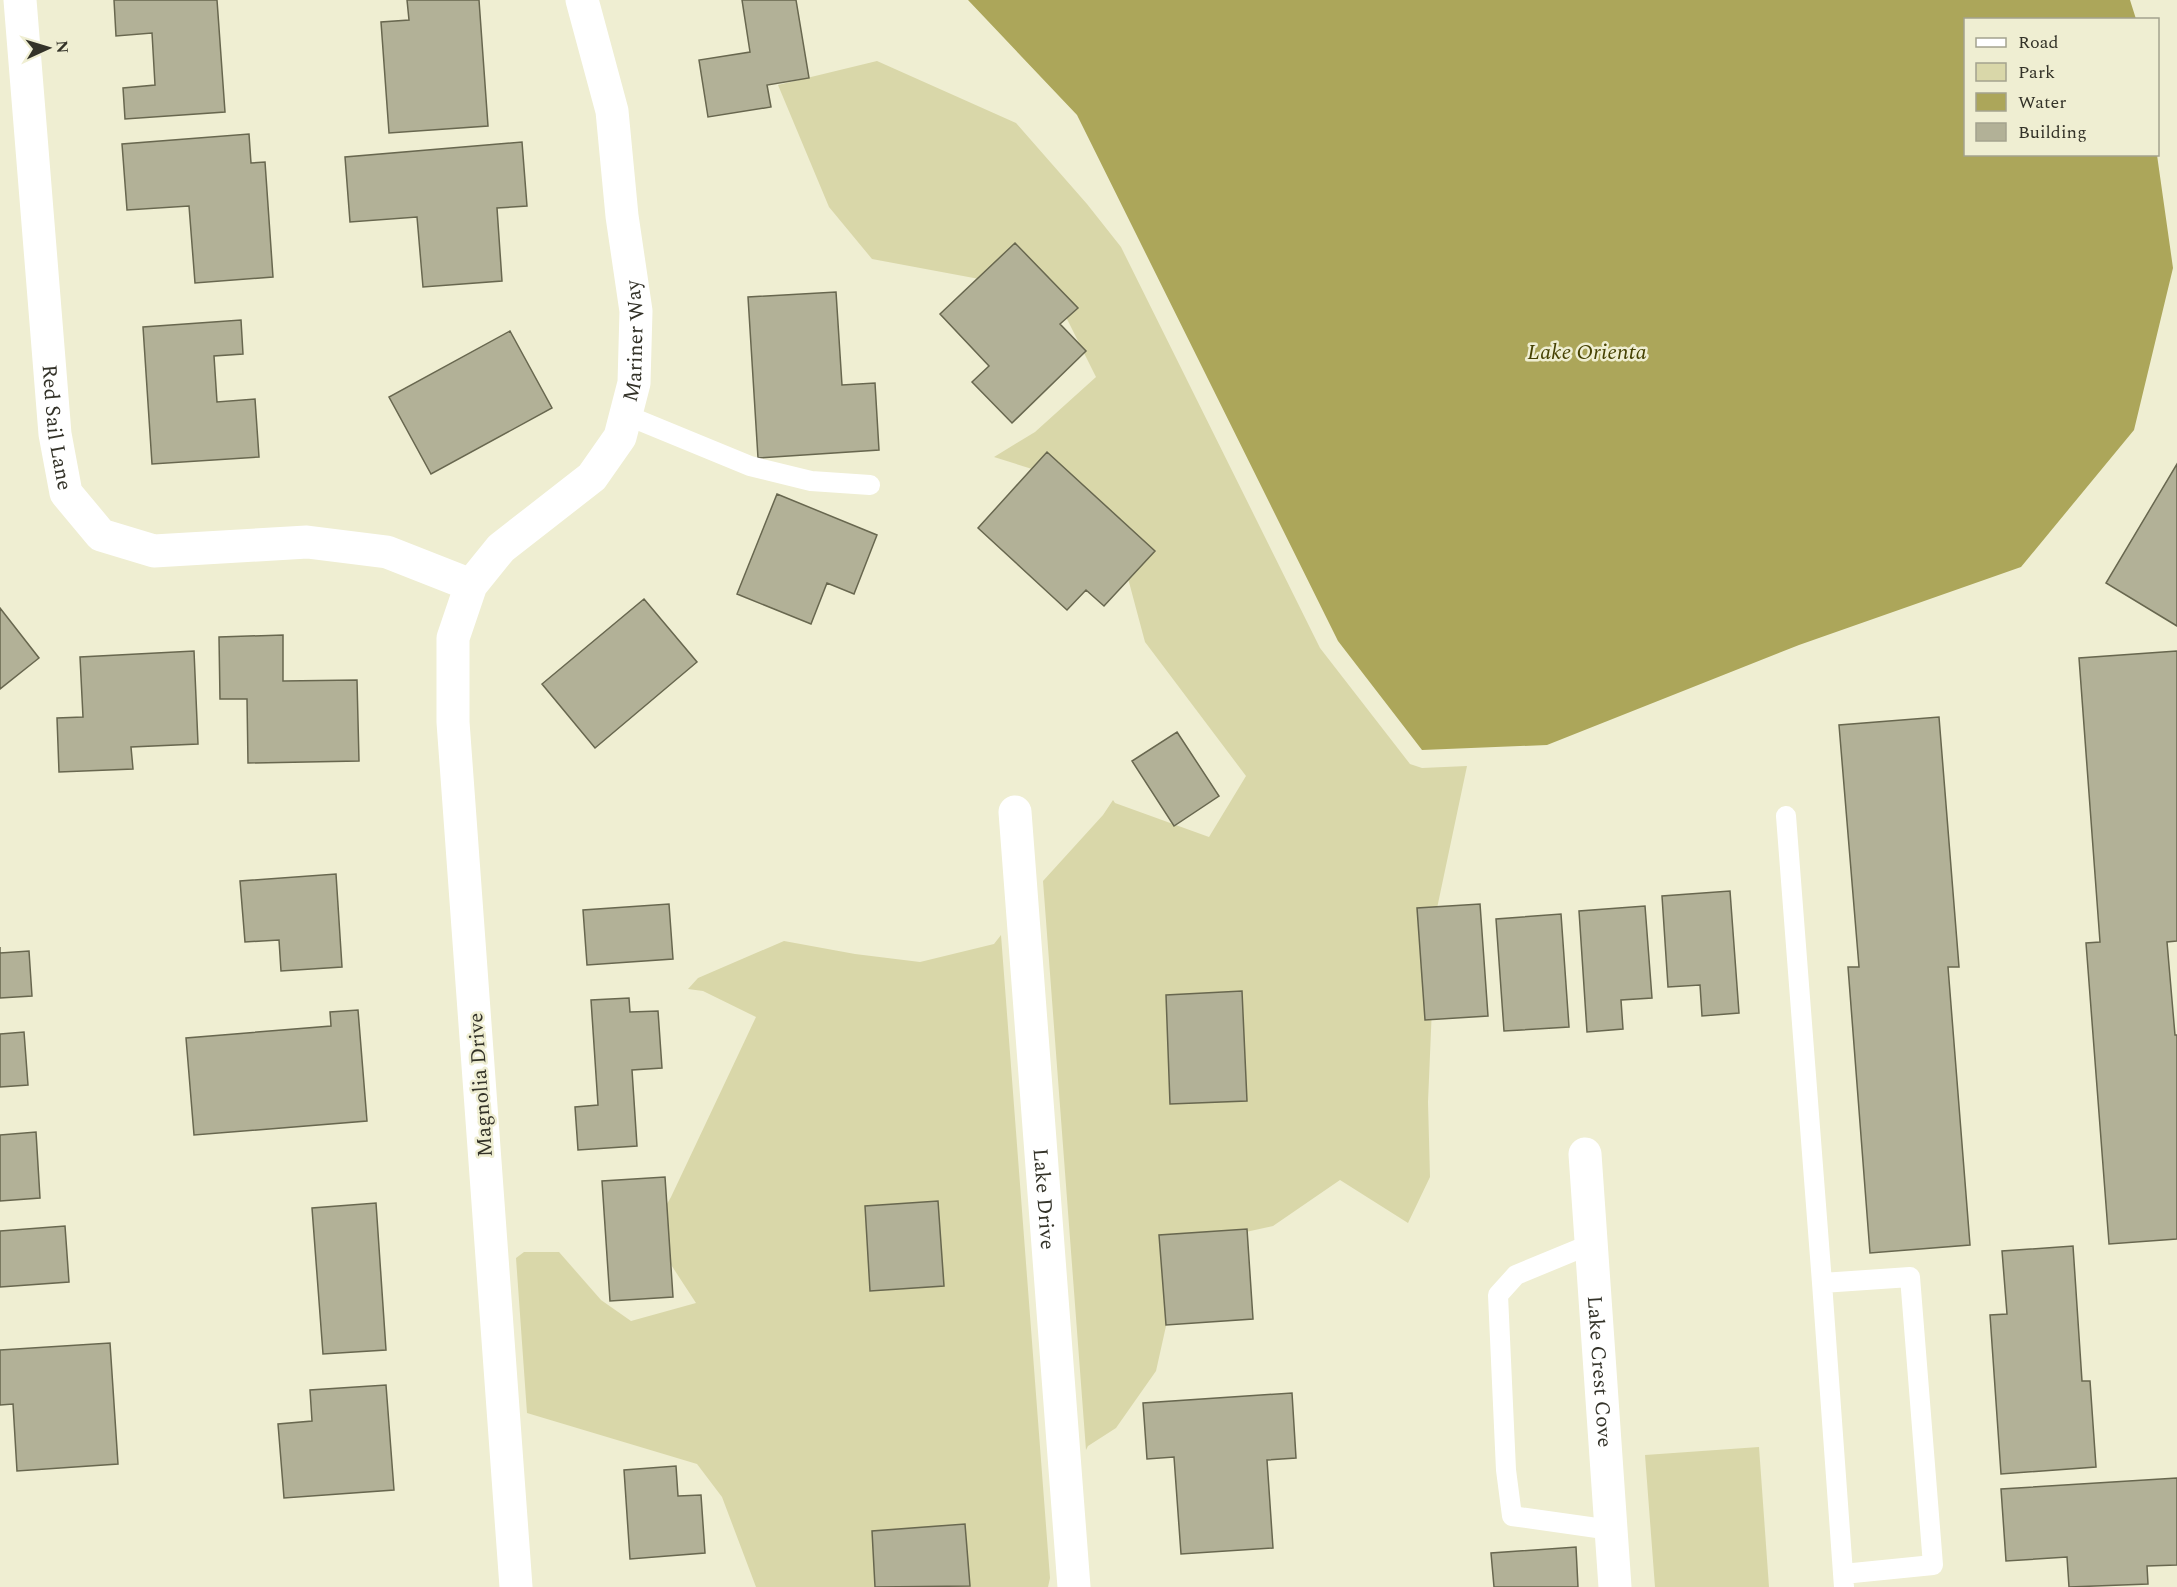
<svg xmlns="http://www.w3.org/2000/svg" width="2177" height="1587" font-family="Spectral,serif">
  <rect width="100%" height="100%" fill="#efeed2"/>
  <path fill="#d9d7a9" d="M877,61L1016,123L1087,204L1121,247L1320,648L1410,764L1422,768L1467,766L1436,913L1428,1102L1430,1177L1408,1223L1340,1180L1273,1226L1232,1235L1196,1257L1166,1326L1156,1371L1116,1428L1088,1446L1086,1450L1043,881L1103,815L1113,800L1115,803L1209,837L1246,776L1145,642L1110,511L1048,474L994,457L1035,432L1096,377L1054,293L872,259L829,207L778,85Z
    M1001,935L1050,1578L1048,1587H756L722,1497L697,1464L527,1413L516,1258L524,1252H559L601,1300L631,1321L696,1303L664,1254L656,1223L671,1197L756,1017L703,991L688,989L698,978L784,941L855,954L920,962L994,944Z
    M1759,1447L1769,1587H1655L1645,1455Z"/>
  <path fill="#aca65a" d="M968,0H2130L2136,19L1966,20V154L2157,155L2173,268L2134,430L2021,567L1799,645L1547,745L1422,750L1338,641L1077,115Z"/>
  <path fill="#b2b197" stroke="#68674f" stroke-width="1.5" d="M114,0H217L225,112L125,119L123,88L155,85L152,33L116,36Z
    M407,0H479L488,126L389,133L381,22L409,20Z
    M742,0H796L809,78L767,85L771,107L708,117L699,60L750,52Z
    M249,134L251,163L265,162L273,277L195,283L189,206L127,210L122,144Z
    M522,142L527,206L497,208L502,281L423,287L417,217L350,222L345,157Z
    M1015,243L1078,308L1060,324L1086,351L1012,423L972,382L989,366L940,314Z
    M836,292L842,385L875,383L879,450L758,458L748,297Z
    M241,320L243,354L214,356L217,402L255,399L259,457L152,464L143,327Z
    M510,331L552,408L431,474L389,397Z
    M1047,452L1155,551L1104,606L1086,590L1067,610L978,528Z
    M2177,464V626L2106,583Z
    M777,494L877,535L854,594L827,583L811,624L737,594Z
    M644,599L697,662L595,748L542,684Z
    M0,608L39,658L0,689Z
    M283,635V681L357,680L359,761L248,763L247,699H220L219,637Z
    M194,651L198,744L131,747L133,769L59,772L57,718L83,717L80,657Z
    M2177,651V941L2167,942L2175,1035H2177V1239L2109,1244L2086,943L2100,942L2079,658Z
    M1939,717L1959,967H1948L1970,1245L1870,1253L1848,967H1859L1839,725Z
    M1177,732L1219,796L1174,826L1132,761Z
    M336,874L342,967L281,971L279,940L245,942L240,881Z
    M1730,891L1739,1013L1702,1016L1700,985L1668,987L1662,896Z
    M669,904L673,959L587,965L583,910Z
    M1480,904L1488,1016L1425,1020L1417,908Z
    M1645,906L1652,998L1621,1000L1623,1029L1587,1032L1579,911Z
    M1561,914L1569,1027L1504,1031L1496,919Z
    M0,947V953L29,951L32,996L0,998Z
    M1242,991L1247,1101L1170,1104L1166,995Z
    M629,998L630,1012L658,1011L662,1068L632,1070L637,1146L578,1150L575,1107L598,1105L591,1000Z
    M358,1010L367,1121L194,1135L186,1038L331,1026L330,1012Z
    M24,1032L28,1085L0,1087V1034Z
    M36,1132L40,1198L0,1201V1135Z
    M665,1177L673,1297L610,1301L602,1181Z
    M938,1201L944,1286L870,1291L865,1206Z
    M376,1203L386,1350L323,1354L312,1208Z
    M65,1226L69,1282L0,1287V1231Z
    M1247,1229L1253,1319L1166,1325L1159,1235Z
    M2073,1246L2082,1381H2090L2096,1467L2001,1474L1990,1315L2007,1314L2002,1251Z
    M110,1343L118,1464L17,1471L13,1404L0,1405V1350Z
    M386,1385L394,1490L284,1498L278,1424L312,1421L310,1390Z
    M1292,1393L1296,1458L1267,1460L1273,1548L1181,1554L1174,1457L1147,1459L1143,1403Z
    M676,1466L678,1496L701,1495L705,1553L630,1559L624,1470Z
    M2177,1478V1565L2147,1566L2148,1584L2069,1587L2067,1557L2006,1561L2001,1489Z
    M965,1524L970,1586L875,1587L872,1531Z
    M1576,1547L1578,1587H1494L1491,1553Z"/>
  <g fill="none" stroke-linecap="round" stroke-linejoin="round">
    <path stroke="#fff" stroke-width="20" d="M626,415L750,466L811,481L870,485
      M1786,816L1822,1283L1844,1587
      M1591,1244L1516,1275L1498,1295L1506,1470L1512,1516L1611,1530
      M1822,1283L1910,1277L1933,1565L1843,1574"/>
    <g stroke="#fff" stroke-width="33">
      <path id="s1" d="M20,0L55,434L66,493L101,535L154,551L307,542L387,552L471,585"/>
      <path id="s2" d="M1015,812L1074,1587"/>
      <path id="s3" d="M1585,1154L1615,1587"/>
      <path id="s4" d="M516,1587L453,722V638L471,585L501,548L592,477L620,437L634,383L636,311L622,216L612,111L582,0"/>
    </g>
  </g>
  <g text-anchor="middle" stroke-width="5" stroke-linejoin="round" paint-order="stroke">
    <g font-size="21" fill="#333228" stroke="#efeed2">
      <text dy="7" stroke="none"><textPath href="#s4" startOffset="1317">Mariner Way</textPath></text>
      <text dy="7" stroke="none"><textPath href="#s1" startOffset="429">Red Sail Lane</textPath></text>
      <text transform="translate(480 1085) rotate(-94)" y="7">Magnolia Drive</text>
      <text dy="7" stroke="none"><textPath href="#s2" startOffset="388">Lake Drive</textPath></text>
      <text dy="7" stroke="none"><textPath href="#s3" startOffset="218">Lake Crest Cove</textPath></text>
    </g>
    <g font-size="22" font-style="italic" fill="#464203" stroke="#efeed2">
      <text x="1587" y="359">Lake Orienta</text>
    </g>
  </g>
  <rect x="1964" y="18" width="195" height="138" fill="#efeed2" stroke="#a4a38e" stroke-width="1.5"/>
  <rect x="1976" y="38" width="30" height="9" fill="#ffffff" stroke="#a4a38e" stroke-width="1.5"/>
  <text x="2018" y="48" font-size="18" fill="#333228">Road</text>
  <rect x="1976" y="63" width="30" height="18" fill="#d9d7a9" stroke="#a4a38e" stroke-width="1.5"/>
  <text x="2018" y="78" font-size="18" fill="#333228">Park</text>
  <rect x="1976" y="93" width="30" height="18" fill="#aca65a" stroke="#a4a38e" stroke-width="1.5"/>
  <text x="2018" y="108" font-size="18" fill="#333228">Water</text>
  <rect x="1976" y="123" width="30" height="18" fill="#b2b197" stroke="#a4a38e" stroke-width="1.5"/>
  <text x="2018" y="138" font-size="18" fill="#333228">Building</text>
  <g transform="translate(48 48) rotate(86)" stroke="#efeed2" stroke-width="4.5" paint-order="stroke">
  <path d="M0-4.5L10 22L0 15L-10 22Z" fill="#333228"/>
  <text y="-9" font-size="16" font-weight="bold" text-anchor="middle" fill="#333228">N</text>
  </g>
</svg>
